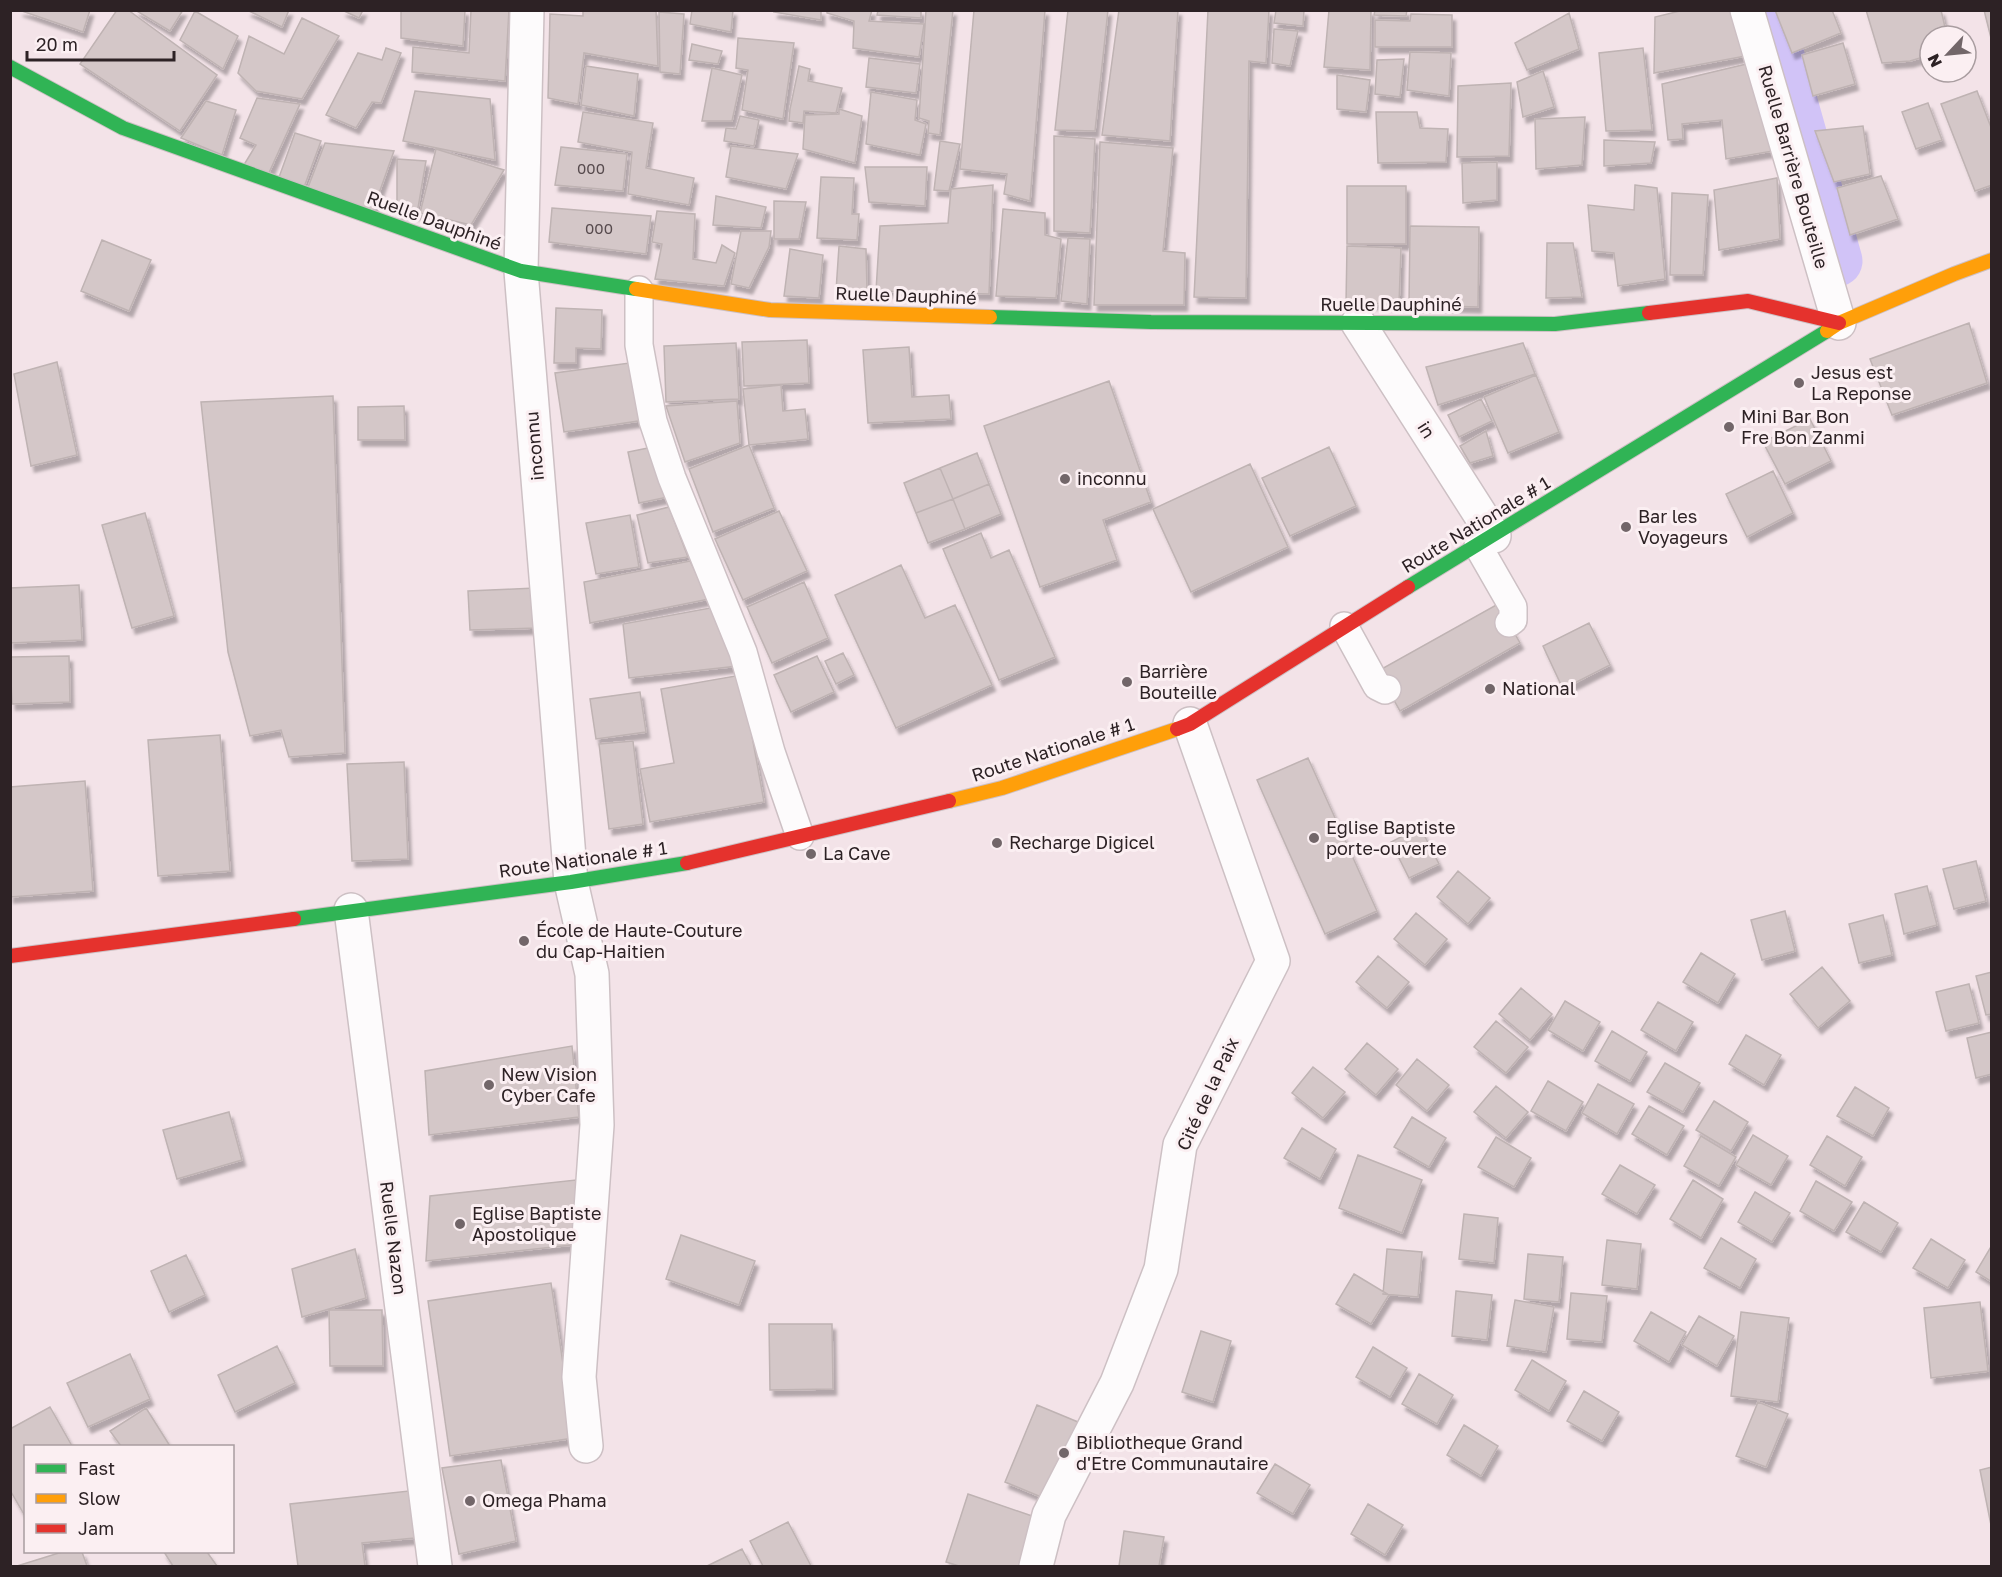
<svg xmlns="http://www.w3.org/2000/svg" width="2002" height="1577" font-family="'Golos Text',sans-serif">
  <defs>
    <filter id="shadow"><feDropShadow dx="3.5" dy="6" stdDeviation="1.5" flood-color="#0004"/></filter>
  </defs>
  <rect width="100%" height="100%" fill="#f3e3e8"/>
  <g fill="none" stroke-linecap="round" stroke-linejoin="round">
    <path stroke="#d1c3f7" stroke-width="51" d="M1766,10L1837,261"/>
  </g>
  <path fill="#d4c7c8" stroke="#bfb3b3" stroke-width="1.5" filter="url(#shadow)" d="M19,10H90L83,32Z
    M117,10H128L217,75L180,131L80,64Z
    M135,10H183L170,31Z
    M247,10H289L282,27Z
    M342,10H363L359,18Z
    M401,10H465L463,46L401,38Z
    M471,10H509L505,81L412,72L413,47L469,53Z
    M583,10H656L658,66L584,53L578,104L548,98L550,14L583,16Z
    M692,10H733L731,32L690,24Z
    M775,10H821V20L774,12Z
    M827,10H872L869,21L924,24L919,57L853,48L854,21L827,13Z
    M878,10H921V18L877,15Z
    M926,10H953L940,135L928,133L929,121L919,118Z
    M974,10H1045L1030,201L1004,194L1007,174L960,169Z
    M1068,10H1108L1095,131L1055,130Z
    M1119,10H1178L1170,141L1102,135Z
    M1208,10H1269L1266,63L1249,61L1246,298L1194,297Z
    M1276,10H1304L1303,26L1274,23Z
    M1329,10H1371L1370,70L1324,67Z
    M1375,10H1407L1406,16L1374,15Z
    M1684,10H1739L1751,55L1654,73L1655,17Z
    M1775,10H1832L1841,33L1792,53Z
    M1866,10H1941L1947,36H1930V55L1910,61L1882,63Z
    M1984,10H1992V42Z
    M195,11L238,36L223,69L180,40Z
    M659,12L684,14L680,74L660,72Z
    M1569,13L1579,49L1527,70L1515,43Z
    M1411,14L1452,15V47H1375V20L1410,21Z
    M302,18L339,36L302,99L256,91L238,73L249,36L284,54Z
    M1274,29L1298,31L1290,66L1272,63Z
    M738,38L794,43L783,119L742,110L748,70L736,68Z
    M1843,43L1855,84L1813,96L1802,55Z
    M692,44L722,51L718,64L689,60Z
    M386,48L401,53L381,103L372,102L356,128L326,115L358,53L382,60Z
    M1643,48L1652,130L1606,131L1599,53Z
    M1410,52L1451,53L1449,96L1407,90Z
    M869,58L920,64L916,93L866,87Z
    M1404,59L1400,97L1375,94L1377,60Z
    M1755,62L1773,151L1726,159L1722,120L1682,124L1683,139L1668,140L1662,84Z
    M586,66L638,74L634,116L581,105Z
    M799,66L810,69L808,81L842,88L836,113L804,111L803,123L789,121L790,109Z
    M712,68L742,75L732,121H702Z
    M1543,71L1554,107L1523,117L1517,82Z
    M1337,75L1370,80L1366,112L1337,109Z
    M1511,83L1509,156L1457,157L1458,86Z
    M415,91L490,99L495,160L403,141Z
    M1977,91L1992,130V185L1975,191L1941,104Z
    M871,92L917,100L915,120L926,124L920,155L866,144Z
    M257,98L300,104L268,175L242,168L256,145L240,138Z
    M206,101L236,110L222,155L181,138Z
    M1928,103L1942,140L1916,149L1902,112Z
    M839,109L862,116L855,163L803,149L805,115L839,114Z
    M583,112L653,123L646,168L694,178L689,205L628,194L632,152L578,142Z
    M1376,112H1417L1420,128L1448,129L1446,162L1378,163Z
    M740,116L759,120L754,146L724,141L726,128L736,129Z
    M1585,117L1582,165L1536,169L1535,119Z
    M1863,126L1870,174L1834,182L1815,131Z
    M295,133L321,141L303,190L278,180Z
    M1054,136L1095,139L1090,233L1054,231Z
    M1604,140L1655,142L1651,163L1604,166Z
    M940,141L960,144L949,191L934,190Z
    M1100,142L1173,148L1163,251L1185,253L1184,305H1094Z
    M325,143L394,151L372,213L307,190Z
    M731,146L798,154L786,189L726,177Z
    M561,147L627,154L623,191L555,185Z
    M436,149L504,170L471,225L420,213Z
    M397,159L426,161L417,214L397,213Z
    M1497,162V200L1463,203L1462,163Z
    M865,167H927L925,206L869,202Z
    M1881,176L1898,219L1850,235L1837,188Z
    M821,177L854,178L852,214H859L857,240L817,238Z
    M1777,178L1780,239L1719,250L1714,190Z
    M993,185L989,294L876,291L880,226L948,223L951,189Z
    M1635,185L1657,188L1665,279L1618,286L1614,253L1592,251L1588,205L1634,210Z
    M1347,186H1406V244H1347Z
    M1672,193L1708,195L1703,275H1670Z
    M716,196L766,207L761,228L713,225Z
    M774,201L806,202L799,239H774Z
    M552,208L651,216L646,254L549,242Z
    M1003,209L1045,213V235L1061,239L1056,298L996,296Z
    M657,211L695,214L693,259L716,263L722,245L735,253L724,286L655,279L662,244L652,242Z
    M1410,226L1479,227L1478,307L1409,305Z
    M741,231H771L769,247L749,288L731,284Z
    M1068,238L1090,239L1087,304L1061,301Z
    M102,240L151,260L129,311L81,291Z
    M1547,243H1573L1582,297L1546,298Z
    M839,246L866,249L867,290L836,291Z
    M1347,246L1401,248L1399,304L1346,303Z
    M790,249L823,255L819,298L784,296Z
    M556,308L602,310L601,349L576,348V363H554Z
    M1969,323L1987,383L1892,415L1870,359Z
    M807,340L809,383L744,386L742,342Z
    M736,343L739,399L666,402L664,346Z
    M1523,343L1535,374L1438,405L1426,367Z
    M909,347L912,397L949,395L951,419L868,423L863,350Z
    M57,362L77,455L31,466L14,374Z
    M637,362L645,420L564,432L555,373Z
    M1536,375L1559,432L1508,453L1484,397Z
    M1109,381L1151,502L1103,520L1117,560L1040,587L984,426Z
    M781,385L783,411L805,409L808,439L749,445L743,389Z
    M333,396L345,753L289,757L281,730L250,736L228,652L201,402Z
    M1481,399L1492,421L1459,437L1448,415Z
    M737,401L740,443L685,462L666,406Z
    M404,406L405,440H358V407Z
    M1810,419L1831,461L1785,484L1763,442Z
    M1486,431L1493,456L1470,463L1460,446Z
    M749,445L774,508L713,532L689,469Z
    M658,446L668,497L639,503L628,452Z
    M1329,447L1356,506L1290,536L1262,478Z
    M977,453L989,484L953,499L940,468Z
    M1250,464L1288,547L1191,592L1153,509Z
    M940,468L953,499L916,513L904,483Z
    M1773,471L1793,513L1747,537L1726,494Z
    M989,484L1001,514L965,529L953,499Z
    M953,499L965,529L928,543L916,513Z
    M669,507L688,557L648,563L637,515Z
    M779,511L807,571L743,600L715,539Z
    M145,513L174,616L132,628L102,525Z
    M630,515L639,567L596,574L586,523Z
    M981,533L991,558L1009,550L1055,657L999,680L943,549Z
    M690,561L709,599L590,623L584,582Z
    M901,565L925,618L955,605L992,685L896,728L835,595Z
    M804,582L828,638L772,663L747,607Z
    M79,585L82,640L10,643V588Z
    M535,588L537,628L470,630L468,591Z
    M1498,604L1520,643L1400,711L1378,671Z
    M721,606L738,666L629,678L623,624Z
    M1589,623L1610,665L1563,689L1543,646Z
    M843,653L854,675L836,684L825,661Z
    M69,656L70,702L12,704L10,657Z
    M817,656L834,692L791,712L774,675Z
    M741,675L764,802L650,822L640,769L674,763L661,689Z
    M640,692L646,732L596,739L590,699Z
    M220,735L230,871L158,876L148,740Z
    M633,741L643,824L609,829L599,744Z
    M1308,758L1377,911L1325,934L1257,780Z
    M404,762L408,859L352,861L347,764Z
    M85,781L93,891L10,897V787Z
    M1420,827L1439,864L1409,878L1391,842Z
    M1976,861L1986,901L1954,909L1943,869Z
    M1458,871L1490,898L1468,924L1437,897Z
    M1927,886L1937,925L1904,934L1895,894Z
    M1785,911L1795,951L1762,960L1751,920Z
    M1416,913L1447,939L1425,965L1394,939Z
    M1883,915L1892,955L1859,963L1849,924Z
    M1701,953L1735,974L1718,1003L1683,982Z
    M1378,956L1409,982L1387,1008L1356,982Z
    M1822,967L1850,1001L1818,1028L1790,994Z
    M1992,972V1014L1986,1015L1976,976Z
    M1969,984L1979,1023L1946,1031L1936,992Z
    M1521,988L1552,1014L1530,1040L1499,1014Z
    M1565,1001L1600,1022L1583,1051L1548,1030Z
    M1658,1002L1693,1022L1676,1051L1641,1030Z
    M1496,1021L1528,1047L1506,1073L1474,1047Z
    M1612,1031L1647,1052L1630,1081L1595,1061Z
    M1992,1032V1074L1976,1078L1967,1038Z
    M1746,1035L1781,1055L1764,1085L1729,1064Z
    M1367,1043L1398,1069L1376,1095L1345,1069Z
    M572,1046L579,1117L429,1135L425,1071Z
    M1417,1059L1449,1085L1427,1111L1396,1085Z
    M1665,1063L1700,1083L1683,1112L1647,1092Z
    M1313,1067L1345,1092L1323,1118L1292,1093Z
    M1548,1081L1583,1102L1566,1131L1531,1111Z
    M1598,1084L1634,1104L1617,1134L1582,1113Z
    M1496,1086L1528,1112L1506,1138L1474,1112Z
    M1855,1087L1889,1108L1873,1136L1837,1116Z
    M1714,1101L1748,1122L1731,1151L1696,1130Z
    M1649,1106L1684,1126L1667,1155L1632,1134Z
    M229,1112L242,1160L177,1179L163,1130Z
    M1412,1117L1446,1138L1429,1167L1394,1147Z
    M1302,1128L1336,1149L1320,1179L1284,1158Z
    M1753,1135L1788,1156L1771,1185L1736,1165Z
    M1701,1136L1736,1157L1719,1186L1684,1166Z
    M1827,1136L1862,1157L1845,1186L1810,1165Z
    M1496,1137L1531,1158L1514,1187L1478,1167Z
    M1358,1155L1422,1180L1402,1233L1339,1208Z
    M1620,1165L1655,1185L1637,1214L1602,1194Z
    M576,1180L581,1244L426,1261L430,1196Z
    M1693,1180L1723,1199L1701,1238L1670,1219Z
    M1816,1181L1852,1202L1834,1231L1800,1211Z
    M1755,1192L1790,1213L1772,1242L1738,1222Z
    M1864,1202L1898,1223L1881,1252L1846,1232Z
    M1464,1214L1498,1218L1494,1263L1459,1259Z
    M681,1235L755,1261L739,1305L666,1279Z
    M1721,1238L1756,1259L1740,1288L1704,1268Z
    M1931,1239L1965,1260L1948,1288L1913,1268Z
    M1607,1240L1641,1244L1637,1289L1602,1285Z
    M1992,1245V1282L1976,1272Z
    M355,1249L366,1298L302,1317L292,1269Z
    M1387,1249L1422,1252L1418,1297L1383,1294Z
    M1528,1254L1563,1257L1559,1302L1524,1299Z
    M186,1255L205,1295L169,1312L151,1271Z
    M1354,1274L1389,1295L1371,1324L1336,1304Z
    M551,1283L574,1438L450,1456L428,1301Z
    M1456,1291L1492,1295L1487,1340L1452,1336Z
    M1571,1293L1607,1296L1602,1342L1567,1339Z
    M1515,1300L1554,1307L1546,1352L1507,1346Z
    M1980,1302L1988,1371L1931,1378L1924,1308Z
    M329,1310H382L383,1366H330Z
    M1651,1312L1686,1332L1669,1362L1634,1341Z
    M1741,1312L1789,1318L1778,1402L1731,1396Z
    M1699,1316L1734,1336L1717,1366L1682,1345Z
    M769,1324H832L833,1389L770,1390Z
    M1201,1331L1231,1341L1213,1402L1182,1392Z
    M277,1346L295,1383L235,1412L218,1375Z
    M1373,1347L1407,1368L1390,1397L1356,1377Z
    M130,1354L150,1399L88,1427L67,1383Z
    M1532,1360L1566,1381L1549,1411L1515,1390Z
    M1419,1374L1453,1395L1437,1424L1402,1404Z
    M1584,1391L1619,1412L1602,1441L1567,1421Z
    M1758,1402L1788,1414L1766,1467L1736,1456Z
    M1037,1405L1078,1422L1046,1499L1005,1482Z
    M50,1407L72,1446H26L25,1516L10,1490V1429Z
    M146,1408L170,1446H121L110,1431Z
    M1464,1425L1498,1446L1481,1476L1447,1455Z
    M501,1460L516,1541L459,1554L442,1468Z
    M1275,1464L1310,1485L1293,1514L1257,1493Z
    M1992,1467V1525H1991L1980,1470Z
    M409,1491L415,1538L362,1543L365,1566H298L290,1504Z
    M968,1494L1038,1518L1022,1566H959L946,1562Z
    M1368,1504L1403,1525L1385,1555L1351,1534Z
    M788,1522L811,1566H763L750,1541Z
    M1124,1531L1164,1537L1159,1566H1119Z
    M742,1549L751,1566H707Z
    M62,1552H82L87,1566H17Z
    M164,1552H207L217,1566H173Z"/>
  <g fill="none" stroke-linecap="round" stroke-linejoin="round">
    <defs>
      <path id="lane" d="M639,290V345L653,421L672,478L743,652L771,752L800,836
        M1478,546L1513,607V620L1509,623
        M1344,626L1377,686L1385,690L1387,689"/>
      <path id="street" d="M527,10L521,271L571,882L592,974L597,1125L579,1377L586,1446
        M1747,10L1839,323
        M1358,323L1494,536
        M351,910L435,1566
        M1036,1566L1049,1515L1117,1383L1161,1269L1180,1145L1273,961L1190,724"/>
      <path id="fast" d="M10,67L123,128L521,271L636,289
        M990,317L1151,322L1555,324L1649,313
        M1408,587L1827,331
        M294,919L571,882L687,863"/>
      <path id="slow" d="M636,289L770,310L990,317
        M1827,331L1839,323L1954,274L1992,260
        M949,801L1002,788L1177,729"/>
      <path id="jam" d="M1649,313L1748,301L1839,323
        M1177,729L1190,724L1408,587
        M687,863L949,801
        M10,956L294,919"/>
    </defs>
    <use href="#lane" stroke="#cdc0c4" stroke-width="30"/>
    <use href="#street" stroke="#cdc0c4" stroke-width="36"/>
    <use href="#fast" stroke="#cdc0c4" stroke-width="16"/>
    <use href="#slow" stroke="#cdc0c4" stroke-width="16"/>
    <use href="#jam" stroke="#cdc0c4" stroke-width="16"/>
    <use href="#lane" stroke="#fdfbfc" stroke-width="27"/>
    <use href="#street" stroke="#fdfbfc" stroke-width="33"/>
    <use href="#fast" stroke="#30b455" stroke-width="14"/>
    <use href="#slow" stroke="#ff9f0a" stroke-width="14"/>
    <use href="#jam" stroke="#e5322d" stroke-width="14"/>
  </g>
  <g fill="#726669" stroke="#fbeff2" stroke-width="2">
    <circle cx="1799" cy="383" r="6"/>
    <circle cx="1729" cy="427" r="6"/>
    <circle cx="1065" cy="479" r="6"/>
    <circle cx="1626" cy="527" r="6"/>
    <circle cx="1127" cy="682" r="6"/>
    <circle cx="1490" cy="689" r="6"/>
    <circle cx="1314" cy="838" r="6"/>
    <circle cx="997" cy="843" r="6"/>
    <circle cx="811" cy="854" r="6"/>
    <circle cx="524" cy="941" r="6"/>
    <circle cx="489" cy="1085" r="6"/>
    <circle cx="460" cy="1224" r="6"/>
    <circle cx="1064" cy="1453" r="6"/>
    <circle cx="470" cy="1501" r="6"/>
  </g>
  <g text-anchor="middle" stroke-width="6" stroke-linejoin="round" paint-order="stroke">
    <g font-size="15" fill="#574b4e">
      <text x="591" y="174">000</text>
      <text x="599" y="234">000</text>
    </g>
    <g font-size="18" fill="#2d2225" stroke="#fbeff2">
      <text transform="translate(1793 167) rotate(74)" y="6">Ruelle Barrière Bouteille</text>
      <text transform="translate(434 221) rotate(20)" y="6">Ruelle Dauphiné</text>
      <text transform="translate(906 296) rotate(2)" y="6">Ruelle Dauphiné</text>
      <text x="1391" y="311">Ruelle Dauphiné</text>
      <text transform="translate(1426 430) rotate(58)" y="6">in</text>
      <text transform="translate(535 446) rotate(-95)" y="6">inconnu</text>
      <text transform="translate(1476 525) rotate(-31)" y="6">Route Nationale # 1</text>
      <text transform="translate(1053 750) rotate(-18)" y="6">Route Nationale # 1</text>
      <text transform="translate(583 860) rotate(-8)" y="6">Route Nationale # 1</text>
      <text transform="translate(1208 1094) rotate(-65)" y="6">Cité de la Paix</text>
      <text transform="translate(393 1238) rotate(83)" y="6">Ruelle Nazon</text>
    </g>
    <g font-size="18" fill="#2d2225" stroke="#fbeff2" text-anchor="start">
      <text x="1811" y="379">Jesus est<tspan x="1811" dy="21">La Reponse</tspan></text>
      <text x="1741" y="423">Mini Bar Bon<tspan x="1741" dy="21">Fre Bon Zanmi</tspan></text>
      <text x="1077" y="485">inconnu</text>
      <text x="1638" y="523">Bar les<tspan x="1638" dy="21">Voyageurs</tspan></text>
      <text x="1139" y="678">Barrière<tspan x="1139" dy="21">Bouteille</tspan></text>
      <text x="1502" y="695">National</text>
      <text x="1326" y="834">Eglise Baptiste<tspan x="1326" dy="21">porte-ouverte</tspan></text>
      <text x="1009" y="849">Recharge Digicel</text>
      <text x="823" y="860">La Cave</text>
      <text x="536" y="937">École de Haute-Couture<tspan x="536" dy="21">du Cap-Haitien</tspan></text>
      <text x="501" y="1081">New Vision<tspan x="501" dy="21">Cyber Cafe</tspan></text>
      <text x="472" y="1220">Eglise Baptiste<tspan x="472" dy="21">Apostolique</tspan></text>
      <text x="1076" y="1449">Bibliotheque Grand<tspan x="1076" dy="21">d'Etre Communautaire</tspan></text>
      <text x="482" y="1507">Omega Phama</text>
    </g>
  </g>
  <rect width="2002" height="1577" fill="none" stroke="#2d2225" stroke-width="24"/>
  <rect x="24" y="1445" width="210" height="108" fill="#fbeff2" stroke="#a99da0" stroke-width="1.5"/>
  <rect x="36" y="1464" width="30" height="9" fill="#30b455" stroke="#a99da0" stroke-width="1.5"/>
  <text x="78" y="1475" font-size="18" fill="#2d2225">Fast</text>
  <rect x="36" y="1494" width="30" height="9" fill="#ff9f0a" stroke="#a99da0" stroke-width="1.5"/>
  <text x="78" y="1505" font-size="18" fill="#2d2225">Slow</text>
  <rect x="36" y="1524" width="30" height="9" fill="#e5322d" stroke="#a99da0" stroke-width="1.5"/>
  <text x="78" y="1535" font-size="18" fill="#2d2225">Jam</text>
  <g transform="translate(1948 54) rotate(244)"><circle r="28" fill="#fbeff2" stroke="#a99da0" stroke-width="1.5"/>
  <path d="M0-4.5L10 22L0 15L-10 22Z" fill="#726669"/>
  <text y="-9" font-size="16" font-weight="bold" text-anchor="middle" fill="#2d2225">N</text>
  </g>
  <path d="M27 51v9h147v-9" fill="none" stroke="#2d2225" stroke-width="3"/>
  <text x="36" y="51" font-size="18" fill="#2d2225" stroke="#fbeff2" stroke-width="4.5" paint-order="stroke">20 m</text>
</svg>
